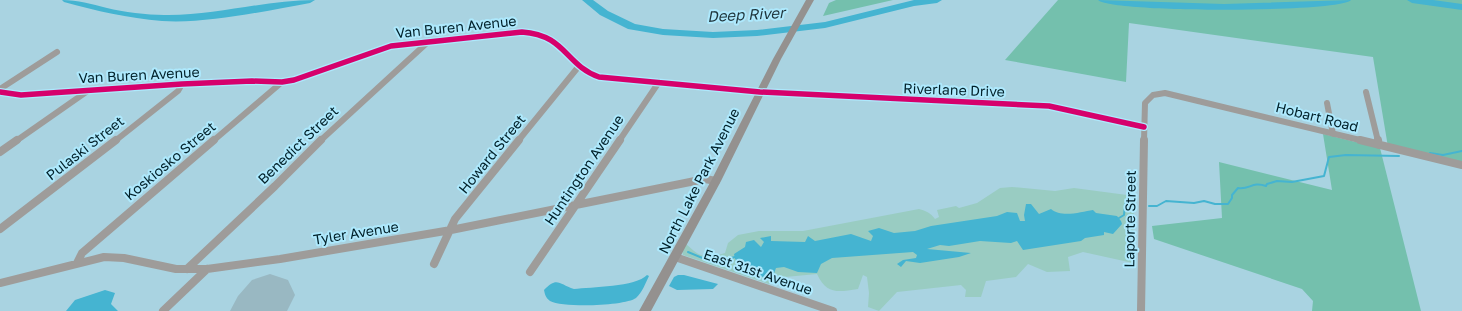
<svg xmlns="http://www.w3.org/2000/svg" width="1462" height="311" font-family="'Golos Text',sans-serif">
  <rect width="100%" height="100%" fill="#a9d3e1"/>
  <path fill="#99ccc2" d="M1012,187L1055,191L1074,188L1127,195L1128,198L1134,201L1133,263L1083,252L1068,257L1070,271L1047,272L1028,264L1016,277L986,281L981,297H965L966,290L961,285L897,292L879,311L868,307L869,293L867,277L863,275L858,289C838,292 827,295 817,274L785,277L769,284L683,255L682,250L685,243C701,258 705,259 725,253L728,243L738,235L759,231H803L919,209C926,211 931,213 935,219L939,217L937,210L956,206L959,208L977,203L1000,188Z"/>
  <path fill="#74c0ad" d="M836,0H893L823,16L829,3Z
    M1058,0H1462V165L1388,147L1373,57L1129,23L1126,82L1005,60Z
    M1323,134L1380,148L1421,311H1312L1313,301L1302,289L1154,239L1152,226L1222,218L1219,162L1332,190Z"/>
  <path fill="#45b4d1" d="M1026,204H1031L1039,214L1051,209C1061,218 1081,212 1093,210L1096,213L1117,216L1121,221L1122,224L1113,234L1104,232V235L1085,238L1081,241L1023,250L1017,241L1011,243L980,241L949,246L940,245L927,249L971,253L959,257L920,263L906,261L901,267L897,264L903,260L916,258L917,255L913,252L832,258L821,264L817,273L798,272L784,267L776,268L773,276C753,281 750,268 735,259L734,254L745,247L746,242L754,240L761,247L764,242L760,238L771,236V241L805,242L808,236L815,241L851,234L871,241L873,236L868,231L879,228L894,233L915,231L931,226L997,216L1007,212L1017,213L1020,221H1025L1024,215Z
    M647,275L649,276C646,282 642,293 636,298C625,306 563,308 550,301C546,298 545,295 544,290C557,276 559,284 574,289C591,287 636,287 647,275Z
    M678,275H684L718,284L713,289L677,290L669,286L674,277Z
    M105,290L115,293L111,304L118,311H66L75,300Z"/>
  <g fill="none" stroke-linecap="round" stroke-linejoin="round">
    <path stroke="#45b4d1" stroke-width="2" d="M1430,153L1443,155L1462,151
      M1149,206H1157L1166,201L1194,203L1204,201L1215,204H1228L1232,198V195L1238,188C1250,190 1252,181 1266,186L1267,184L1277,181L1292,182L1324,176L1329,157L1346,155L1399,156
      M1119,218L1124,215L1125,204L1135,201
      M688,252L712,262L725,263L727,259L735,257"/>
    <path fill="#45b4d1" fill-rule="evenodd" d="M62,0C78,0 91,4 107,8C123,12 147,15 164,15C215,16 264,0 315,0L310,3C265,11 207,24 162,21C128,18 96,11 64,2Z
      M582,0H593L608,11L635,24L663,29L713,32L757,30L825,22L914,0H942L937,3L914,6L825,28L757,36L713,38L663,35L628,29L600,15Z
      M1098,0L1224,4L1351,0C1340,13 1110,13 1098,0Z
      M1407,0H1433L1462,4V10L1412,3Z"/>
    <path fill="#99b8c2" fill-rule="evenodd" d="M270,274L288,280L295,295L287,311H230L238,296L252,280Z"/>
    <path stroke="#9e9c9a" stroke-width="6" d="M0,89L57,52
      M0,92L21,95L182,84L252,81L282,82L294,80L391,46L522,32C566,35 565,65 599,77L760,92L1049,106L1144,127
      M1366,92L1378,141
      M1327,103L1333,134
      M16,141L89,90
      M115,141L178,91L182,84
      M213,141L282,82
      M320,141L429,41
      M518,141L579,66
      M619,141L659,82
      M1144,141L1145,103L1153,95L1165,93L1364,141"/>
    <path stroke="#9e9c9a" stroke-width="8" d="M1360,140L1462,165
      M1378,140L1379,145
      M0,152L17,140
      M0,229L116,140
      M675,257L833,311
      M77,263L82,253L214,140
      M434,264L455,219L519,140
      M187,269L275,186L321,140
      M530,272L620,140
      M0,283L104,257L124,258L176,269H207L280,259L451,230L705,179L716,181
      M163,311L207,269
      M1141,311L1144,140"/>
    <path fill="#94918f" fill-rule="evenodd" d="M806,0H814L781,59L721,181L651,311H639L711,181L773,59Z"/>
    <defs>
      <path id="cycleway" d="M0,92L21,95L182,84L252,81L282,82L294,80L391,46L522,32C566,35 565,65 599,77L760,92L1049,106L1144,127"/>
    </defs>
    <use href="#cycleway" stroke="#aee9fd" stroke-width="8"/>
    <use href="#cycleway" stroke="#d6006c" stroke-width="5.5"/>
  </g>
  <g text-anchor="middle" stroke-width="4" stroke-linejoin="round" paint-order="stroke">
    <g font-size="14" fill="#002029" stroke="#aee9fd">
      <text transform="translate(456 27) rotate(-6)" y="5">Van Buren Avenue</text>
      <text transform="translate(139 75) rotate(-3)" y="5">Van Buren Avenue</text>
      <text transform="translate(954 90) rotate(2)" y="5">Riverlane Drive</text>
      <text transform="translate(1317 117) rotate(14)" y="5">Hobart Road</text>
      <text transform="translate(298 145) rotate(-44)" y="5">Benedict Street</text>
      <text transform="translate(85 148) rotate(-38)" y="5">Pulaski Street</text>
      <text transform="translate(492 154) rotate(-51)" y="5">Howard Street</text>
      <text transform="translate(170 161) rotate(-40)" y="5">Koskiosko Street</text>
      <text transform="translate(584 170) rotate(-56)" y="5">Huntington Avenue</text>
      <text transform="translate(699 181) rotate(-63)" y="5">North Lake Park Avenue</text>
      <text transform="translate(1130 219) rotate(-89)" y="5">Laporte Street</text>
      <text transform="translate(356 233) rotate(-9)" y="5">Tyler Avenue</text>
      <text transform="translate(758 272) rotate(19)" y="5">East 31st Avenue</text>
    </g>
    <g font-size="15" font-style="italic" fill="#1f343b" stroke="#aee9fd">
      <text transform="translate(746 15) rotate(-3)" y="5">Deep River</text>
    </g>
  </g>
</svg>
